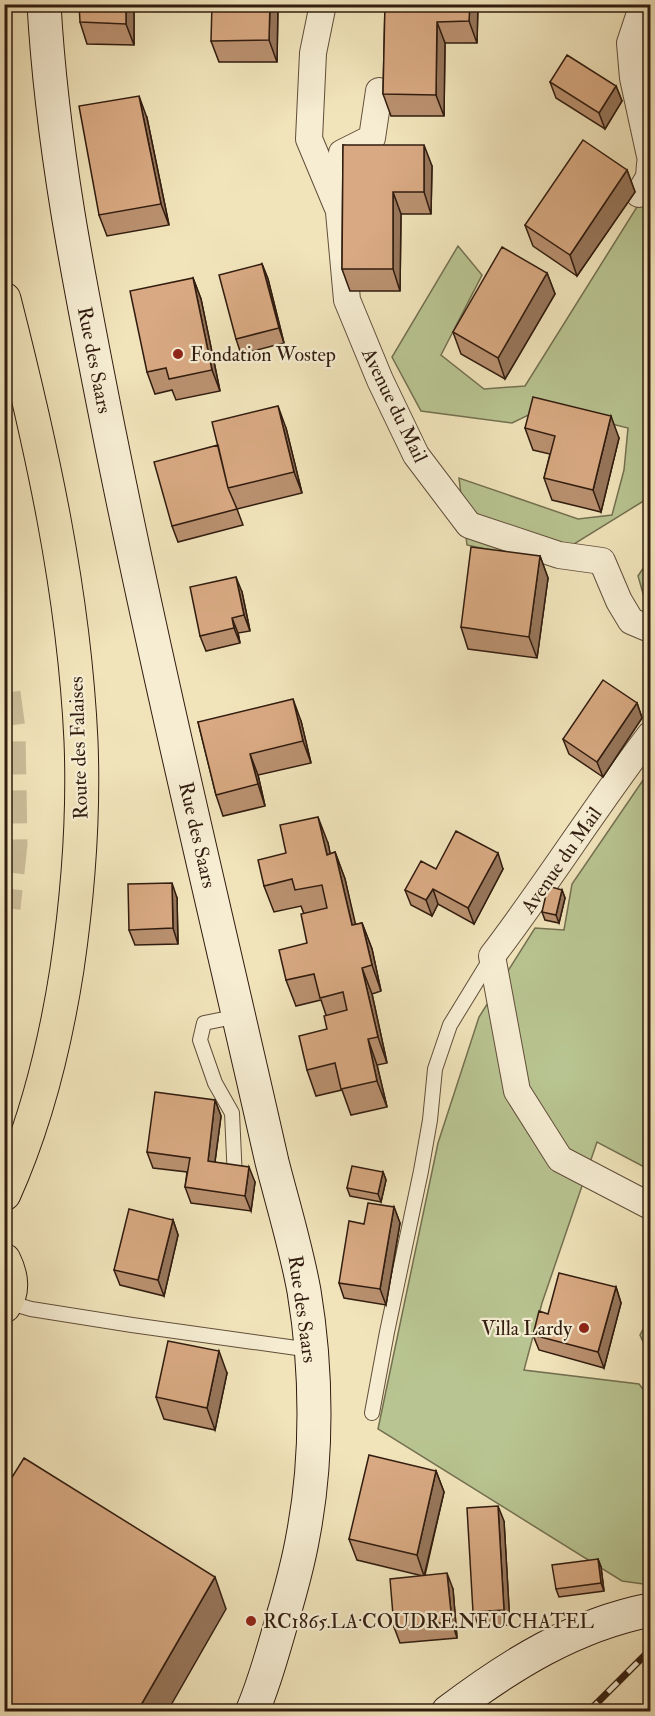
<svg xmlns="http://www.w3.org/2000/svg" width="655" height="1716" font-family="'IM FELL Double Pica',serif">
  <rect width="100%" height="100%" fill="#f1e4bb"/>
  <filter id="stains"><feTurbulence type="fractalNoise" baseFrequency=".00333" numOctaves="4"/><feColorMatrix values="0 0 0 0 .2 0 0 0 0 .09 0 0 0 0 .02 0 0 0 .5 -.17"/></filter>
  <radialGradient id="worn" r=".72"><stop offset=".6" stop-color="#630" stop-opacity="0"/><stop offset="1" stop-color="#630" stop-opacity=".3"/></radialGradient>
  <path fill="#b8c491" stroke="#747050" stroke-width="1.5" d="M650,186V497L545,562L467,545L459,478L578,519L612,515L624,470L628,428L545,407L512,423L421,411L392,357L458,246L482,275L441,355L484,389L525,386Z
    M650,558V612L648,611L638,576Z
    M650,770V1170L597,1142L542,1303L524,1370L639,1384L650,1398V1585L622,1581L378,1429L438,1143L479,1017L535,928L564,930L572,884Z
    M650,1316V1357L640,1335Z"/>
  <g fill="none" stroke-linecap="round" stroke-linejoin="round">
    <path stroke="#cbbc99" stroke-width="33" stroke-dasharray="33 16" stroke-linecap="butt" d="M4,693L9,729L11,844L4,908"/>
    <defs>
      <path id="lane" d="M235,1179L232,1113L215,1083L200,1040L204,1023L239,1016
        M7,1302L31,1309L132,1325L311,1350
        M372,1413L387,1332L421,1171L430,1120L435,1069L450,1025L491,958"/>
      <path id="street" d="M323,4L313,53L309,139L337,206
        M643,4L630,43L633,78L650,156
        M379,91L372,138L342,153L339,212L347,300L380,380L416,455L469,525L559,555L602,561L619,601L631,621L650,629
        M639,194L649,177L650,164
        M650,735C595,807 547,884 492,956L517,1091L560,1159L650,1206"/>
      <path id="secondary" d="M44,4C52,149 81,291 109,432C158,677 217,919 272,1162C283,1205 296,1247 304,1291C317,1369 318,1458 303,1536C298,1565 290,1593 282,1620C273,1651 265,1682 252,1712
        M448,1712C510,1665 574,1625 650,1610"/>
      <path id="primary" d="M4,299C41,444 74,591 81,741C84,817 78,894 67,969C55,1046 36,1123 4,1194
        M4,1260C12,1276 14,1291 4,1306"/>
    </defs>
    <use href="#lane" stroke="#614e3a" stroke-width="16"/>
    <use href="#street" stroke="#614e3a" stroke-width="28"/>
    <use href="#secondary" stroke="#311c0f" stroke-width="35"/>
    <use href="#primary" stroke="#311c0f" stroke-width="35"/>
    <use href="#lane" stroke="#f6edd3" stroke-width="14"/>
    <use href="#street" stroke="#f6edd3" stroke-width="26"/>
    <use href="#secondary" stroke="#f6edd3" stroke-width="33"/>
    <use href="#primary" stroke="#f1e4bb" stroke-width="33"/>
    <defs>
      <path id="rail" d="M588,1712L650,1650"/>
    </defs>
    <use href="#rail" stroke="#311c0f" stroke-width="7"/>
    <use href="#rail" stroke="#f6edd3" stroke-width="4.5" stroke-dasharray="14" stroke-linecap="butt"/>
  </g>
  <path fill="#ba9170" stroke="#311c0f" stroke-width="1.5" d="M134,4V45L87,44L80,22Z
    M278,4L277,62H219L211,41Z
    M385,4H478L477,43H445L444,116H391L383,94Z
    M550,82L616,86L622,101L605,129L556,98Z
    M147,118L169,225L107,236L99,215Z
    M343,145L432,166L431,214H401L400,291H350L342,269Z
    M627,170L635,192L577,276L533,246L525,225Z
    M262,264L268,279L284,343L241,354L236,339Z
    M547,273L555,294L505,379L461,354L453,332Z
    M193,278L201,299L220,391L176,400L172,390L155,394L147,372Z
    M286,428L302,493L237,509L243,525L178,542L172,526Z
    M525,428L619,438L601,512L552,500L544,478L550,454L533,450Z
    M540,556L548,578L537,658L468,649L461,627Z
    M242,592L250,631L238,633L240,643L206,651L200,636Z
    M637,703L642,718L603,777L569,754L563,739Z
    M301,721L311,763L258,775L265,806L223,816L216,795L198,722Z
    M328,843L330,854L335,852L345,879L355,925L362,923L372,949L381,991L372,994L387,1063L377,1065L387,1107L351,1115L342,1090L316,1096L307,1070L327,1029L326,1015L321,1000L296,1006L286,980L307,943L304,914L301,906L274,912L264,886Z
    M436,869H503L474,924L438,904L432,916L411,905L405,890Z
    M562,890L565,898L559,923L545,920L542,912Z
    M177,898L178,944L135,945L129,930Z
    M215,1100L221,1116L215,1162L255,1182L251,1211L191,1203L185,1187L187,1172L153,1168L147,1152Z
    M383,1172L386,1180L381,1202L350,1196L347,1188Z
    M394,1207L400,1223L386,1305L344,1298L339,1283Z
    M173,1220L178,1235L164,1296L120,1285L114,1270Z
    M616,1287L621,1303L604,1368L539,1350L533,1335L548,1314Z
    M227,1373L215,1430L164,1419L156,1397Z
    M436,1471L444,1492L425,1575L453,1589L457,1638L400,1643L394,1627L423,1576L357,1560L349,1539Z
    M504,1521L510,1625L479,1627L473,1612Z
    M598,1559L601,1567L604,1591L559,1597L556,1589Z"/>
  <path fill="#97765b" stroke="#311c0f" stroke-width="1.5" d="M126,4H134V45L126,24Z
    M270,4H278L277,62L269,40Z
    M470,4H478L477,43L469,21Z
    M437,22L445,43L444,116L436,95Z
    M616,86L622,101L605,129L599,113Z
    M139,96L147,118L169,225L161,204Z
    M424,145L432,166L431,214L424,192Z
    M627,170L635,192L577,276L570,255Z
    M393,192L401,214L400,291L393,269Z
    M262,264L268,279L284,343L279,328Z
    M547,273L555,294L505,379L498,358Z
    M193,278L201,299L220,391L212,370Z
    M278,406L286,428L302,493L294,472Z
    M611,416L619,438L601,512L593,490Z
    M540,556L548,578L537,658L529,637Z
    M236,577L242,592L250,631L244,615Z
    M232,618L238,633L240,643L234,628Z
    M293,699L301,721L311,763L303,741Z
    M637,703L642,718L603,777L597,762Z
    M250,754L258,775L265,806L258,784Z
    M318,817L328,843L336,881L327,855Z
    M335,852L345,879L362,952L352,925Z
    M498,853L503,869L474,924L468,908Z
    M172,883L177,898L178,944L173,928Z
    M433,889L438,904L432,916L426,900Z
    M562,890L565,898L559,923L556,915Z
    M362,923L372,949L381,991L372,965Z
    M362,968L372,994L387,1063L378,1037Z
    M368,1039L377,1065L387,1107L377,1081Z
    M215,1100L221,1116L213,1176L208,1161Z
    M249,1167L255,1182L251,1211L245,1196Z
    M383,1172L386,1180L381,1202L378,1194Z
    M394,1207L400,1223L386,1305L380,1289Z
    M173,1220L178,1235L164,1296L158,1280Z
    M616,1287L621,1303L604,1368L598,1352Z
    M219,1351L227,1373L215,1430L207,1408Z
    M436,1471L444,1492L424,1576L417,1555Z
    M498,1506L504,1521L510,1625L504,1610Z
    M598,1559L601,1567L604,1591L601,1583Z
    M447,1573L453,1589L457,1638L452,1622Z
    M215,1577L226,1609L167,1712H137Z"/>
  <path fill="#d8a982" stroke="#311c0f" stroke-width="1.5" d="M79,4H126V24L80,22Z
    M212,4H270L269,40L211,41Z
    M385,4H470L469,21L437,22L436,95L383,94Z
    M567,55L616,86L599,113L550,82Z
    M139,96L161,204L99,215L79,106Z
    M583,140L627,170L570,255L525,225Z
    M343,145H424V192H393V269H342Z
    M502,247L547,273L498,358L453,332Z
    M262,264L279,328L236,339L219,275Z
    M193,278L212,370L169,379L166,368L147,372L130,291Z
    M533,397L611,416L593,490L544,478L555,436L525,428Z
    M278,406L294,472L228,488L212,422Z
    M218,445L228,488L237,509L172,526L154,462Z
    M471,547L540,556L529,637L461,627Z
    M236,577L244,615L232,618L234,628L200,636L190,587Z
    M603,680L637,703L597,762L563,739Z
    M293,699L303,741L250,754L258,784L216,795L198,722Z
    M318,817L327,855L335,852L352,925L362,923L372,965L362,968L378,1037L368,1039L377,1081L341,1089L335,1063L307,1070L299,1036L327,1029L324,1016L347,1010L343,992L320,998L314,974L286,980L279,950L307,943L301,914L327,908L322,885L295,890L292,879L264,886L258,860L286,853L280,825Z
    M456,831L498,853L468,908L433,889L426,900L405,890L421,861L436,869Z
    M172,883L173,928L129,930L128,884Z
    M548,886L562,890L556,915L542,912Z
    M155,1092L215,1100L208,1161L249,1167L245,1196L185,1187L190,1158L147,1152Z
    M352,1166L383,1172L378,1194L347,1188Z
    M368,1203L394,1207L380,1289L339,1283L349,1221L364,1224Z
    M129,1209L173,1220L158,1280L114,1270Z
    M559,1273L616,1287L598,1352L533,1335L539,1311L548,1314Z
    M168,1341L219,1351L207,1408L156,1397Z
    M369,1455L436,1471L417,1555L349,1539Z
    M24,1458L215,1577L137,1712H4V1490Z
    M498,1506L504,1610L473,1612L467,1508Z
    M598,1559L601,1583L556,1589L552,1565Z
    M447,1573L452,1622L394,1627L390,1579Z"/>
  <g fill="#8f2418" stroke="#f6edd3" stroke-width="2">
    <circle cx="178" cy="354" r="6"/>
    <circle cx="584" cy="1328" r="6"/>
    <circle cx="251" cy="1621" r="6"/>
  </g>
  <g text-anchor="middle" stroke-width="4.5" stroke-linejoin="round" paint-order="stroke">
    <g font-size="20" fill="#311c0f" stroke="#f6edd3" text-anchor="start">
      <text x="190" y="361">Fondation Wostep</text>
      <text x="572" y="1335" text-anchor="end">Villa Lardy</text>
      <text x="263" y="1628">RC1865.LA·COUDRE.NEUCHATEL</text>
    </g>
    <g font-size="20" fill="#311c0f" stroke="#f6edd3">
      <text transform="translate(95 360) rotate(79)" y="7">Rue des Saars</text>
      <text transform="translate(395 405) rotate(64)" y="7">Avenue du Mail</text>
      <text transform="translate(78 748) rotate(-92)" y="7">Route des Falaises</text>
      <text transform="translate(198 835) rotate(77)" y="7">Rue des Saars</text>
      <text transform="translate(561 860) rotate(-55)" y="7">Avenue du Mail</text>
      <text transform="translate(303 1309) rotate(82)" y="7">Rue des Saars</text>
    </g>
  </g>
  <rect width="655" height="1716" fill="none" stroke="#f1e4bb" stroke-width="24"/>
  <rect x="6" y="6" width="643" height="1704" fill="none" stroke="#311c0f" stroke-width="3"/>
  <rect x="12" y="12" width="631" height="1692" fill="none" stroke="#311c0f" stroke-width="1.5"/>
  <rect width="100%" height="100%" filter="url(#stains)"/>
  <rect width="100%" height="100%" fill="url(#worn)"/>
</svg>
